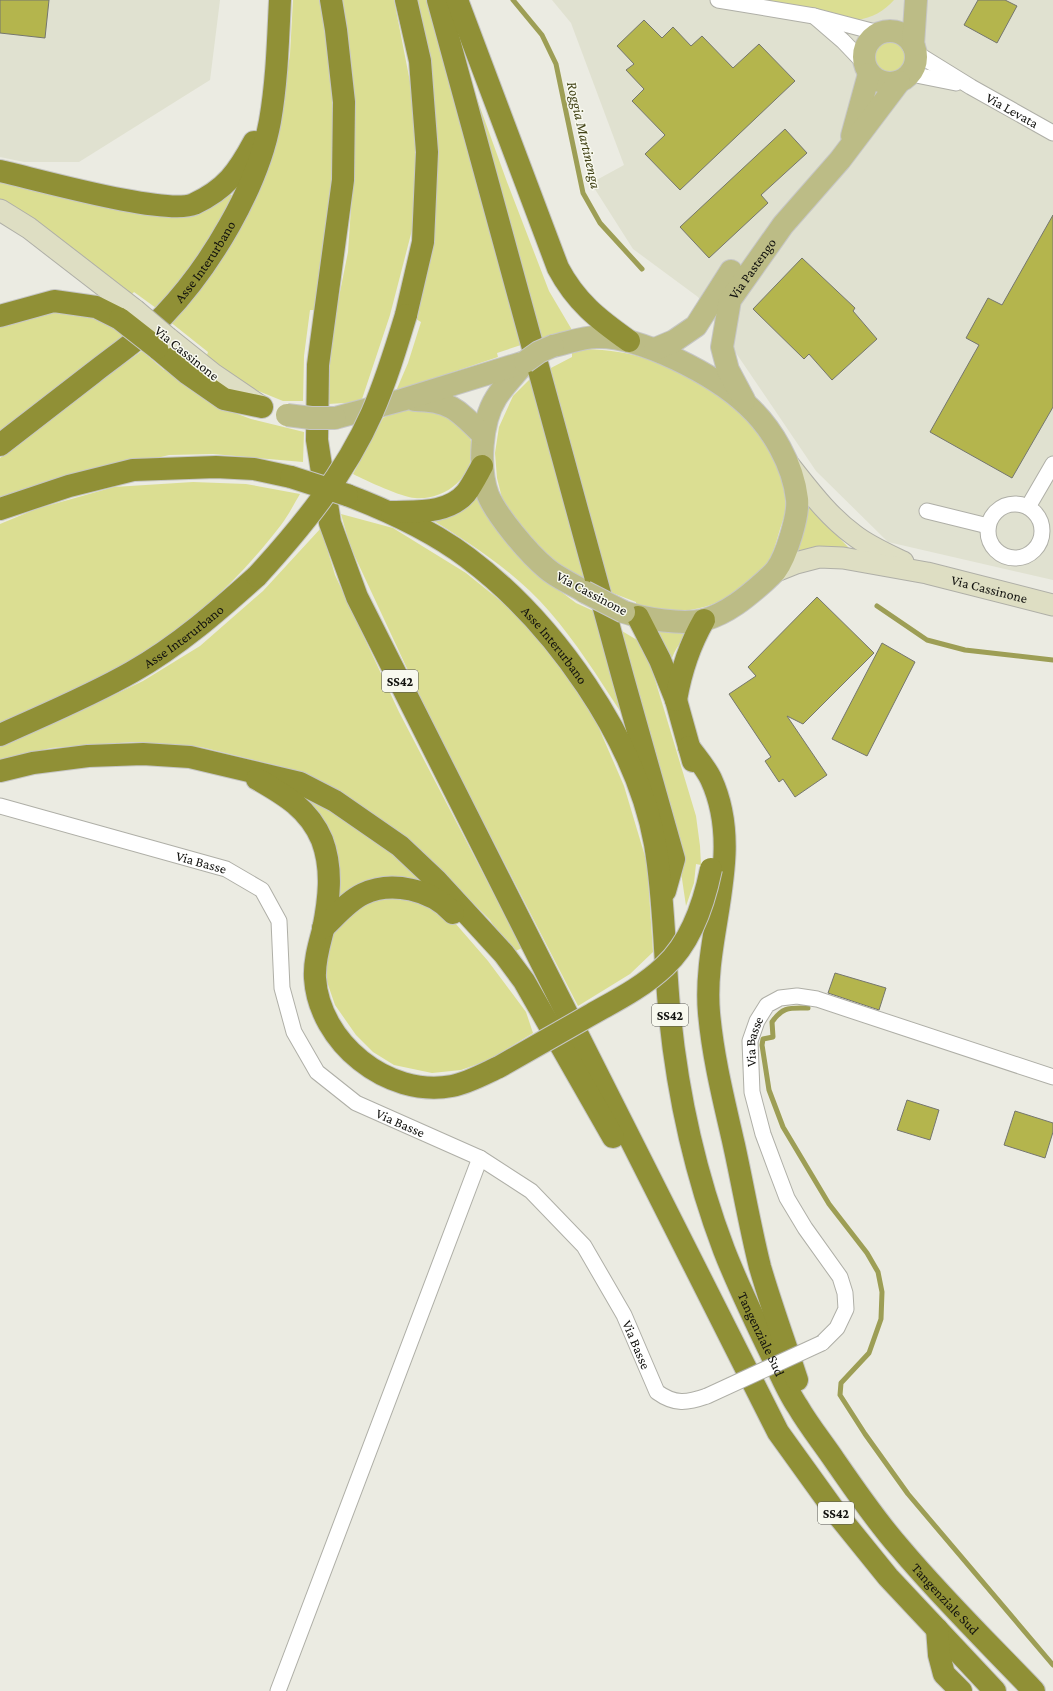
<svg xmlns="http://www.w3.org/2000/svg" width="1053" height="1691" font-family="'Crimson Pro',serif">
  <rect width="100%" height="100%" fill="#ebebe2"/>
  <path fill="#e0e1d0" d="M0,0H220L210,80L79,162H24L0,157Z
    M552,0H1053V580L888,542L816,471L698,297L633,249L591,183L624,165L571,23Z"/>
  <path fill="#dbde92" d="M293,0H322L332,70L336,186L315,310H310L304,356L303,401H283L246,386L206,358L208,352L169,321L218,258L284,93L290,54Z
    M341,0H394L412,92L418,151L412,230L390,315L361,402L328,404L329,347L348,252L354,165L353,77Z
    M417,0H427L456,93L524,344L497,353L498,357L396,391L408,363L421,322L416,319L427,276L436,209V127Z
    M746,0H894C884,11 872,18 857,20Z
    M873 60a18 18 0 1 1 36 0a18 18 0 1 1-36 0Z
    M459,49L507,182L549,291L572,330L540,340Z
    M0,179L136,209L229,194L233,196L199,258L156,308L134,292L131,295L0,201Z
    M50,310H81L114,327L126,339L0,431V321Z
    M588,349C607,350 626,352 644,358C684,370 752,413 773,450C779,462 786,495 786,509C785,515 782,523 780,529C777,539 774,552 769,560C746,596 704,614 662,611C653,611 644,607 636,605V602L610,592L549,369L572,357V353Z
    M142,351L164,370H170L219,407L251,419L304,432L303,462L213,454L169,455L137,463L73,475L12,493L0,499V458L83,393Z
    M531,378L586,581L566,568L565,571L534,546L503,502L497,478L495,453L499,427L513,396Z
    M435,404C443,409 462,421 466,428C486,464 453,501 415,498C401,497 367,481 353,474L383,418L398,410Z
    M193,482L246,484L300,494C294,504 288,516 281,525C245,572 200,617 150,649C102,679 51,703 0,728V524L36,509L114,487Z
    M477,492L535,572L576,603L600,614L627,718L620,711C598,677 576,642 549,611C516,573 472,544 429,518Z
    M805,502L849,548H815L794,554Z
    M341,514L393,528L466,573L523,619L565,674L591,710L624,786L647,863L653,952L630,974L578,1006L431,720L350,546Z
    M321,528L335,575L399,712L522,948L511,953L490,920L426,857L350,798L283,767L201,747L133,742L51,748L0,760V745L62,720L143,681L200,646L263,591Z
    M648,625L696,626C683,638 675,647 670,664Z
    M617,628L637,640L647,653L696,816L700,846L701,865L696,864L694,883L686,906L676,838Z
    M312,795L423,875V884L334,903L307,808V797Z
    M388,895H416L449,916L488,961L526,1012L533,1033L489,1060L461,1070L432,1073L394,1065L373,1052L356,1035L335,1005L325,976L327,944L339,924L364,902Z"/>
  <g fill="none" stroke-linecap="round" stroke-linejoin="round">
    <path stroke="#9d9e55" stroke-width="5" d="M513,0L542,35L556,64L583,193L600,223L642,269
      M877,606L927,640L965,650L1053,660
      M808,1008C790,1008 783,1006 772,1022L773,1037L763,1039L762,1045L769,1090L783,1127L829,1204L867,1253L878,1272L882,1292L881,1319L869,1353L841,1383L840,1395L865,1434L908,1494L1053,1665"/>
  </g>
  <path fill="#b4b54d" stroke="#75766e" d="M0,0H49L45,38L0,33Z
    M978,0H1005L1017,6L997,43L964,25Z
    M644,20L662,38L673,27L691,46L702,36L733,68L759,44L795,81L680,190L645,154L665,135L632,101L644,89L626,70L634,64L617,46Z
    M785,129L807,153L761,195L768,203L709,258L680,227Z
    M1053,215V407L1012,478L930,432L979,345L966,338L988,298L1002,305Z
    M802,258L855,308L853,311L877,339L832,380L809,354L804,359L753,309Z
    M817,597L874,653L803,724L787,716L827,775L795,797L783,779L779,782L765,761L771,757L729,694L756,676L748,667Z
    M882,643L915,662L867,756L832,739Z
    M835,973L886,988L879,1010L828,993Z
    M907,1100L939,1110L930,1140L897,1130Z
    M1015,1111L1053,1123V1132L1045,1158L1004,1145Z"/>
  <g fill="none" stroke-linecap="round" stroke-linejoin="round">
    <defs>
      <g id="street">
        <path d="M718,0L814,16"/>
        <path id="s1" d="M916,53L971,87L1053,133"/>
        <path d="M864,63L843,41L814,16L879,33"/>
        <path d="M911,74L956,83"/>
        <circle cx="1015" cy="531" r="27"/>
        <path d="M1028,507L1053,464"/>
        <path d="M927,511L988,526"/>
        <path id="s2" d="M0,806L226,869L262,890L279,921L282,988L294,1032L317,1072L356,1103L480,1158L531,1191L584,1246L624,1315L657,1392C675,1405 687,1403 707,1396"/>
        <path id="s3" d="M822,1343L837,1328L846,1309L845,1293L840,1277L805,1228L787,1198L776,1169L763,1134L752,1092L750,1041L757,1021L767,1005L780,998L797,996L817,999L1053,1077"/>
        <path d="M278,1691L480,1158"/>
      </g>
      <g id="secondary">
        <path d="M0,210L29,228L135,310"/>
        <path d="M168,338L213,374L260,406"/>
        <path d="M789,465C809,490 828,516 854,535C868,546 886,554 903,562"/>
        <path id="s4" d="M776,571L796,563L819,557L843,558L927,573L1053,605"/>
      </g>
      <g id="primary">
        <circle cx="890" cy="57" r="26"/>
        <path d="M913,45L916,0"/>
        <path d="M852,136L869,74"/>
        <path d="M553,346C567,343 583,337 597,337C641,336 715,375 747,405C772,428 793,464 797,499C799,515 786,557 776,570C773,574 768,578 765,581C747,597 728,613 704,620C683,625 644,619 624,612"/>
        <path d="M655,349L674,341L696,326L731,271"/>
        <path d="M525,362C516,374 504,385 496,398C481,422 478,468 488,495C497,516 528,553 546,568C557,578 573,584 585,592"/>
        <path d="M415,400C450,400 459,411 483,435"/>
        <path id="s5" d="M744,400L728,370L722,347L730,300L783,225L840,160L899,82"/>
        <path d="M335,418L402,400L525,362"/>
      </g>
      <g id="highway">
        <path d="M331,0L336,30L344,102L343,180L318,365L317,440L330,523L357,597L778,1432L837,1514L888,1577L995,1691"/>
        <path d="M438,0L623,678L674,859L665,891"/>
        <path d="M457,0L558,268C576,302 598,319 629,341"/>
        <path d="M0,171C36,179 166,216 194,204C226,189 238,172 254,142"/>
        <path d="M406,315L423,242L427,152L420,61L406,0"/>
        <path d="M0,316L54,301L96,307L120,319"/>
        <path d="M157,348L188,374L224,399L262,407"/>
        <path id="s6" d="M0,445C31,421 62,397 93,373C117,354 143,337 164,315C210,267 258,187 270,121C277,81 278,40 280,0"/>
        <path id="s7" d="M347,495C389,511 431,530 468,558C553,622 636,738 655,844C665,902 664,959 670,1017C678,1096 696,1176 724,1250C738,1286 755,1321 772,1356C780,1373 787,1391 798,1407C809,1426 823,1443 835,1461C856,1491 876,1521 900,1548C942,1598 989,1644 1034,1691"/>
        <path d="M0,509L69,486L133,470L216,467L254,469L291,477"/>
        <path d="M392,512C417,511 448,514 466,493C472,485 477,475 482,466"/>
        <path d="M638,617L660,660L676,700L693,761"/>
        <path d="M676,700C681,671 689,646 704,620"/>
        <path id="s8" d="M0,735C44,715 90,696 132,672C178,646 218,611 257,576"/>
        <path d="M689,747C696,757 706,768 711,779C746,855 702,934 709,1013C713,1058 724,1101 734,1145C743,1186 750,1227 760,1267C771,1305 785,1343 797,1380"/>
        <path d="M0,771L33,763L88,756L143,754L190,757L300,783L335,801L400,846L436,880L504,954L524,981L613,1137"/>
        <path d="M257,779C285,795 309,809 322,840C333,869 329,900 323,930C319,945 314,962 315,978C319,1042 387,1098 452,1086C468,1083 484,1074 499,1067"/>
        <path d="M323,928C335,917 348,901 363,894C392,880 432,890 453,913"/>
        <path d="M937,1629L939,1655L944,1674L961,1691"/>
      </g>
    </defs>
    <use href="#street" stroke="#afafa7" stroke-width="17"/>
    <use href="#secondary" stroke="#afafa7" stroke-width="23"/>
    <use href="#primary" stroke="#c6c6c5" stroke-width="24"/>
    <use href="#highway" stroke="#c6c6c5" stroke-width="24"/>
    <use href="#street" stroke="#fff" stroke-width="15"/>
    <use href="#secondary" stroke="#dedec3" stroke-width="21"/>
    <use href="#primary" stroke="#bcbc86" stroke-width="22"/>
    <use href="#highway" stroke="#909036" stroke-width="22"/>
    <defs>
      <path id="street-bridge" d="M707,1396L822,1343"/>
      <path id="secondary-bridge" d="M135,310L168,338"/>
      <path id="primary-bridge" d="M525,362L539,352L553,346
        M287,415L311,418H335
        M585,592L624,612"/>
      <path id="highway-bridge" d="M120,319L157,348
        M291,477L347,495
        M257,576C302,527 345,474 372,413C386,381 396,348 406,315
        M499,1067C530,1049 561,1032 592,1014C617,1000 643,987 665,966C691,942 704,903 711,869"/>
    </defs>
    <use href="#street-bridge" stroke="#afafa7" stroke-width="17" stroke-linecap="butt"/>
    <use href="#secondary-bridge" stroke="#afafa7" stroke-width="23" stroke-linecap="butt"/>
    <use href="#primary-bridge" stroke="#c6c6c5" stroke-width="24" stroke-linecap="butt"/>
    <use href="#highway-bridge" stroke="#c6c6c5" stroke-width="24" stroke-linecap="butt"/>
    <use href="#street-bridge" stroke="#fff" stroke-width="15"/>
    <use href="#secondary-bridge" stroke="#dedec3" stroke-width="21"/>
    <use href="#primary-bridge" stroke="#bcbc86" stroke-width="22"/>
    <use href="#highway-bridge" stroke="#909036" stroke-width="22"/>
  </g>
  <g text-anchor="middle" stroke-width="3" stroke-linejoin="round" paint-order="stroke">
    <g fill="#f8f9ef" stroke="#565752" stroke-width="1">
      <rect x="382" y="670" width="36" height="22" rx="3"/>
      <rect x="652" y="1004" width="36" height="22" rx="3"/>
      <rect x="818" y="1502" width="36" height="22" rx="3"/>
    </g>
    <g font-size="13" font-weight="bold" fill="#11110e">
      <text x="400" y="686">SS42</text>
      <text x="670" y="1020">SS42</text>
      <text x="836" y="1518">SS42</text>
    </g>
    <g font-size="14" fill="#11110e" stroke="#f8f9ef">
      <text dy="5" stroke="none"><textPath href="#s1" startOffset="112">Via Levata</textPath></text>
      <text dy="5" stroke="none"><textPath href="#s6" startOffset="277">Asse Interurbano</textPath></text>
      <text dy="5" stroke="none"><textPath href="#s5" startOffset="144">Via Pastengo</textPath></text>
      <text transform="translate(187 353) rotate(39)" y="5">Via Cassinone</text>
      <text dy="5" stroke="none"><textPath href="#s4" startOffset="219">Via Cassinone</textPath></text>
      <text transform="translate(592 593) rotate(28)" y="5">Via Cassinone</text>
      <text dy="5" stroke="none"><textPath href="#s8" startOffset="209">Asse Interurbano</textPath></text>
      <text dy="5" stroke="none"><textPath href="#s7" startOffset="260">Asse Interurbano</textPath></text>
      <text dy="5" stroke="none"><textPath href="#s2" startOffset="209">Via Basse</textPath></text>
      <text dy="5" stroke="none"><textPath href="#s3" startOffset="333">Via Basse</textPath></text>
      <text dy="5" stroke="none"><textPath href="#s2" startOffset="569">Via Basse</textPath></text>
      <text dy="5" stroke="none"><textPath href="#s7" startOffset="991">Tangenziale Sud</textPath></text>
      <text dy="5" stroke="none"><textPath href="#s2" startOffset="905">Via Basse</textPath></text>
      <text dy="5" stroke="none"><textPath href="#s7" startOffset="1315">Tangenziale Sud</textPath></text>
    </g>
    <g font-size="15" font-style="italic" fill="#414216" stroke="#f8f9ef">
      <text transform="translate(584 135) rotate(77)" y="5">Roggia Martinenga</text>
    </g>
  </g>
</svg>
